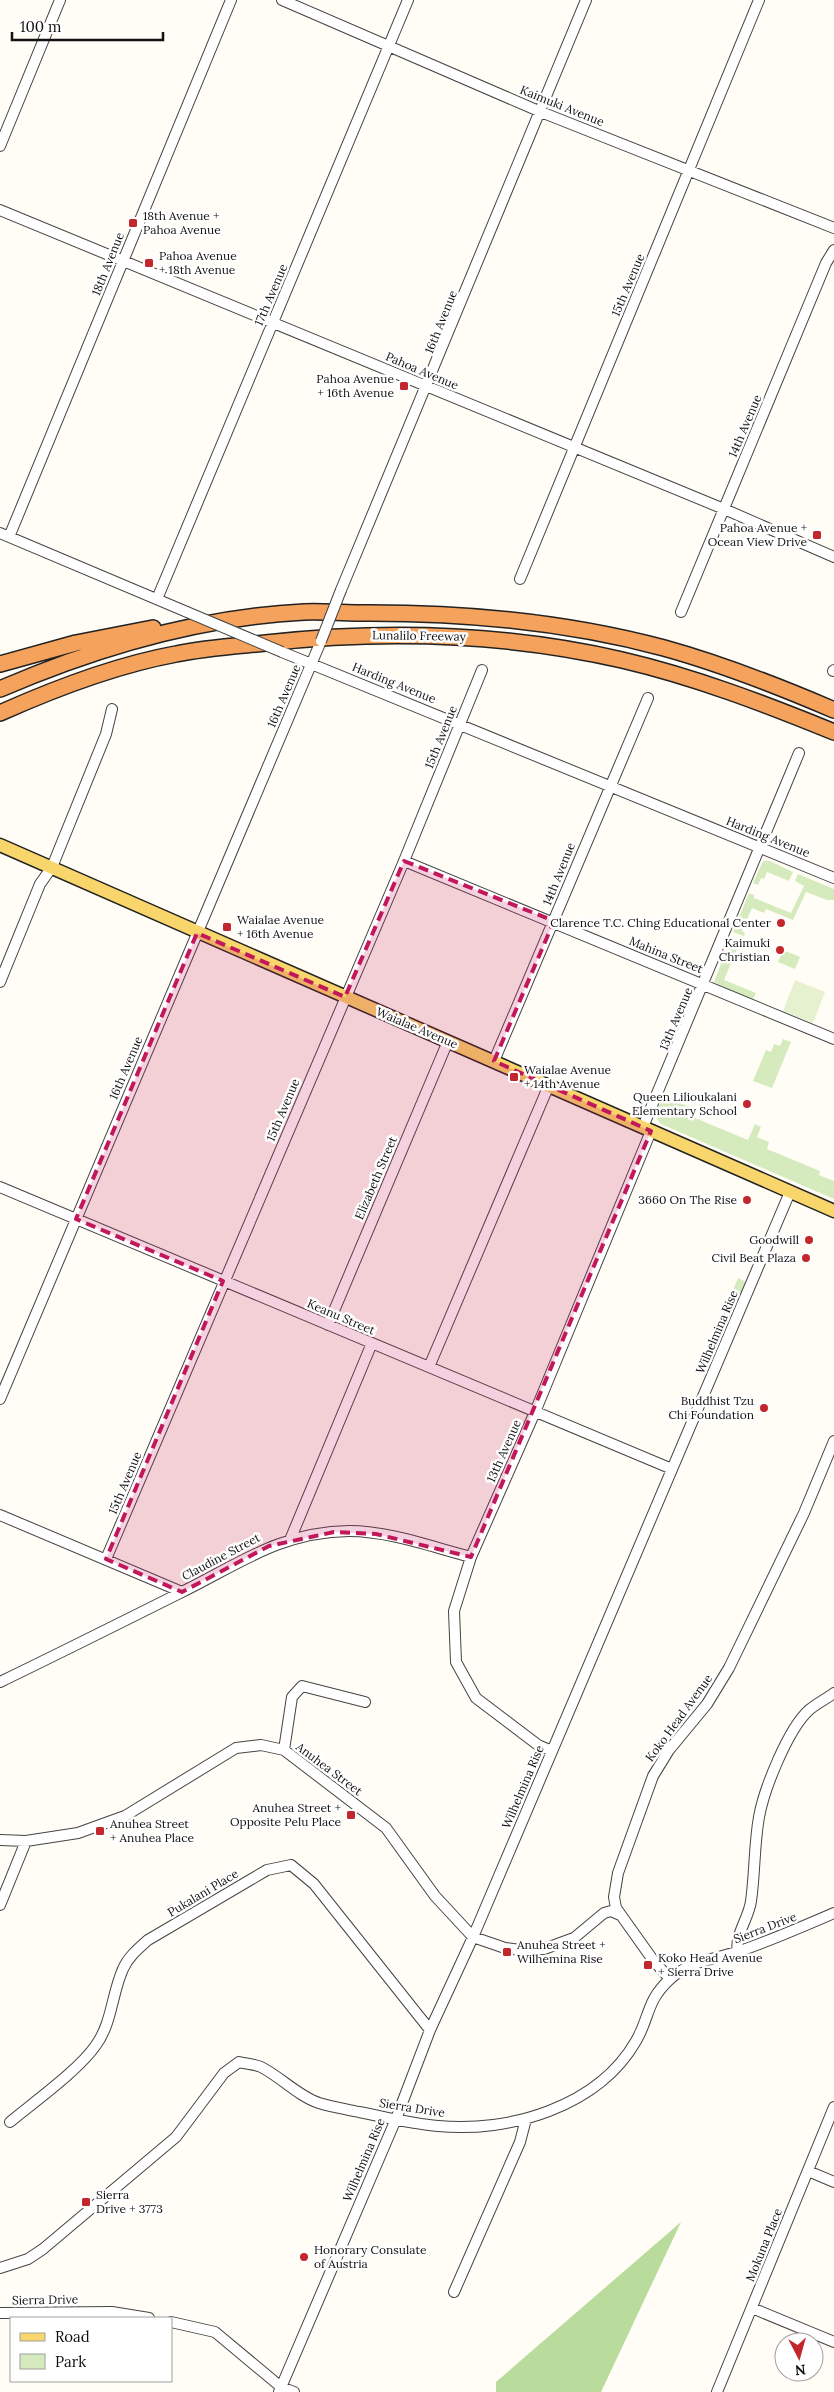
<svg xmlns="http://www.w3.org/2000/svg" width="834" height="2392" font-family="Lora,serif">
  <rect width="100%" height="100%" fill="#fffdf5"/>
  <path fill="#d5ebbd" d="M763,861H770L793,872L789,881L767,872L764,879L761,878L758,885L753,883Z
    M798,874L834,889V900H827L806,892L793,920L766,909L764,913L752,908L742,931L745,933L744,936L733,932L749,893L754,895V898L791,913L804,886L795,881Z
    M731,938L738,941L739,944L724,980L756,993L752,1001L714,982Z
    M783,950L800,957L795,969L778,962Z
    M783,1039L791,1042L772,1088L753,1081L766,1050L771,1052L774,1044L780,1046Z
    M664,1095L693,1109L690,1116L748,1140L755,1124L761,1127L757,1137L769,1142L767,1149L820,1171L819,1175L834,1181V1199L661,1124C652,1116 660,1105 664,1095Z
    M738,1278L746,1282L726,1329L718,1326Z"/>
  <path fill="#b9dc9c" d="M681,2222L601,2392H496V2382Z"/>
  <path fill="#e6f2cf" d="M795,980L825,992L813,1023L783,1011Z"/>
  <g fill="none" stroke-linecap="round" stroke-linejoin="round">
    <defs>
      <path id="minor" d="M282,0L541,112L834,228
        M0,146L60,0
        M0,210L724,509L834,557
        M0,533L187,612
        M9,537L231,0
        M520,579L759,0
        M341,590L586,0
        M157,599L408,0
        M681,612L826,263L834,250
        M282,652L834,878
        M833,671L834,670
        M404,861L834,1039
        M0,982L40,884L52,867L106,734L112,709
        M494,1061L648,698
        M643,1127L799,753
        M0,1187L672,1469
        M328,1325L448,1041
        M429,1367L549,1085
        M0,1399L321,641
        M0,1515L182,1592
        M290,1540L372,1343
        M106,1559L404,861L482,670
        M0,1682C60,1653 120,1623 180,1593C239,1564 280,1532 349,1531C389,1531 432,1547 471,1557
        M284,1750L292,1697L302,1686L365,1702
        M552,1751L538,1745L476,1698L456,1662L454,1611L471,1557L535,1412L651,1131
        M0,1840L26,1841L78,1833L125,1816L236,1748L261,1745L284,1750L386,1828L435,1896L473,1937L505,1948L520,1950L544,1949L574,1938L604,1913L611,1911L620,1915
        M0,1905L26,1841
        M738,1952C734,1936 749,1918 751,1901C755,1873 754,1845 759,1817C764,1789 788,1729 809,1710C816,1704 826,1699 834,1693
        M670,1979L653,1960L616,1908L614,1897L618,1873L653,1776L669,1750L707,1704L729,1668L804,1513L834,1441
        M10,2122C34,2102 79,2070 96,2045C112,2023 112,1993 123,1969C128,1957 139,1948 148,1940L267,1870L291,1865L314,1884L430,2030
        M808,2171L834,2182
        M0,2268L28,2259L43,2249L176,2137L224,2073L239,2062C246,2064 255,2064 261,2067C281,2077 298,2096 319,2103C332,2107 346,2109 359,2112C385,2117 411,2124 438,2126C509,2133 598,2107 636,2041C650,2017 646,2001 670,1979C691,1960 717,1959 743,1950C774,1939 804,1926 834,1913
        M454,2292L520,2142L526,2119
        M752,2308L834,2342
        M0,2313L112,2312L149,2318
        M171,2322L215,2332L281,2387L294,2392
        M279,2392L396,2119L430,2030L473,1937L790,1192
        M717,2392L834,2107"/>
      <path id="major" d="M0,845L834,1211"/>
      <path id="highway" d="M0,664L76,643L153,628
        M0,689C95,648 201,617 304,612C321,611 339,613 356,613C460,612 563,621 664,648C722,664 778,686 834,710
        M0,713C56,688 116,665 176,654C205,648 236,646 266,643C385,630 505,633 622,660C695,677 765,704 834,732"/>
    </defs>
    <use href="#minor" stroke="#444" stroke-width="12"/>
    <use href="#major" stroke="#222" stroke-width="15"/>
    <use href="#highway" stroke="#222" stroke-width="18"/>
    <use href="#minor" stroke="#fff" stroke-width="10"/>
    <use href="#major" stroke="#f9d66b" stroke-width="12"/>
    <use href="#highway" stroke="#f5a25d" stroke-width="15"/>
    <defs>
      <path id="minor-bridge" d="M187,612L282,652
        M321,641L341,590"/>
    </defs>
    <use href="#minor-bridge" stroke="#444" stroke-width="12" stroke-linecap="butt"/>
    <use href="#minor-bridge" stroke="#fff" stroke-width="10"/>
  </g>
  <path fill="#c2185b" fill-opacity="0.2" stroke="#c2185b" stroke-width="4" stroke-dasharray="10 6" stroke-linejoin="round" d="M404,861L554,921L494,1061L651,1131L471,1557L376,1534L334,1532L269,1546L182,1592L106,1559L223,1281L76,1219L197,933L345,997Z"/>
  <g fill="#c4262e" stroke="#fff" stroke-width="2">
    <rect x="128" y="218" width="10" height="10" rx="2.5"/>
    <rect x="144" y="258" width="10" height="10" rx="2.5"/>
    <rect x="399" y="381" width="10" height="10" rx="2.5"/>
    <rect x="812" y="530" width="10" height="10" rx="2.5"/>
    <circle cx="781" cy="923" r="5"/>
    <rect x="222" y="922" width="10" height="10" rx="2.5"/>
    <circle cx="780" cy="950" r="5"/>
    <rect x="509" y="1072" width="10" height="10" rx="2.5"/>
    <circle cx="747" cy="1104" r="5"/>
    <circle cx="747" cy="1200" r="5"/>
    <circle cx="809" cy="1240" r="5"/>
    <circle cx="806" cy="1258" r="5"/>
    <circle cx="764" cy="1408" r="5"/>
    <rect x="346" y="1810" width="10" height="10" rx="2.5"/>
    <rect x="95" y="1826" width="10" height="10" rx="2.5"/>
    <rect x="502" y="1947" width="10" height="10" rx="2.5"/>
    <rect x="643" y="1960" width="10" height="10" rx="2.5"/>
    <rect x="81" y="2197" width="10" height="10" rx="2.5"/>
    <circle cx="304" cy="2257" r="5"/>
  </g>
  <g text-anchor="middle" stroke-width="5" stroke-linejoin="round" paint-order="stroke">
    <g font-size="12" fill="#111" stroke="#fff">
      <text transform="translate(562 106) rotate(22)" y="4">Kaimuki Avenue</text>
      <text transform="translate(108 264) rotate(-68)" y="4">18th Avenue</text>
      <text transform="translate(628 285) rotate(-67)" y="4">15th Avenue</text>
      <text transform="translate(271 295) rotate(-67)" y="4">17th Avenue</text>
      <text transform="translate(441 322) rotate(-68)" y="4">16th Avenue</text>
      <text transform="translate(422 371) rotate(23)" y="4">Pahoa Avenue</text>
      <text transform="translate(745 426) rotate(-67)" y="4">14th Avenue</text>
      <text transform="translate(419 636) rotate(1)" y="4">Lunalilo Freeway</text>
      <text transform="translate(394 683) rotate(22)" y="4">Harding Avenue</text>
      <text transform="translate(284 696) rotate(-67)" y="4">16th Avenue</text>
      <text transform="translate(441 737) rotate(-68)" y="4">15th Avenue</text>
      <text transform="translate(768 837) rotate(22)" y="4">Harding Avenue</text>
      <text transform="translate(559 874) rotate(-68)" y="4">14th Avenue</text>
      <text transform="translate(666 955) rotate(22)" y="4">Mahina Street</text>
      <text transform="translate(676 1019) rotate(-67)" y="4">13th Avenue</text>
      <text transform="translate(417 1028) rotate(23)" y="4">Waialae Avenue</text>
      <text transform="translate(126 1068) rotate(-67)" y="4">16th Avenue</text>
      <text transform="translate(283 1110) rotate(-67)" y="4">15th Avenue</text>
      <text transform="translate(376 1178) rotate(-67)" y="4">Elizabeth Street</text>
      <text transform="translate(341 1317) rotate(23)" y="4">Keanu Street</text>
      <text transform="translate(717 1332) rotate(-67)" y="4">Wilhelmina Rise</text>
      <text transform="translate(504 1451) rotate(-66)" y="4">13th Avenue</text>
      <text transform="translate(125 1483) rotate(-67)" y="4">15th Avenue</text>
      <text transform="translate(221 1557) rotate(-28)" y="4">Claudine Street</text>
      <text transform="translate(679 1718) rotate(-54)" y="4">Koko Head Avenue</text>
      <text transform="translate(329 1769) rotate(37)" y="4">Anuhea Street</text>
      <text transform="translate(523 1787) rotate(-67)" y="4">Wilhelmina Rise</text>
      <text transform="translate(203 1893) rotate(-31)" y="4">Pukalani Place</text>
      <text transform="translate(765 1928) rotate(-21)" y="4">Sierra Drive</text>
      <text transform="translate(412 2108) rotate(9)" y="4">Sierra Drive</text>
      <text transform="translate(364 2160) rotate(-67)" y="4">Wilhelmina Rise</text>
      <text transform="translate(764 2245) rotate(-68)" y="4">Mokuna Place</text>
      <text transform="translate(45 2300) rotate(-1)" y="4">Sierra Drive</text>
    </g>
    <g font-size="12" fill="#111" stroke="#fff" text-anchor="end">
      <text x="143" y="220" text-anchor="start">18th Avenue +<tspan x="143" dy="14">Pahoa Avenue</tspan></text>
      <text x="159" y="260" text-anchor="start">Pahoa Avenue<tspan x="159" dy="14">+ 18th Avenue</tspan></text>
      <text x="394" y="383">Pahoa Avenue<tspan x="394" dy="14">+ 16th Avenue</tspan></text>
      <text x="807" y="532">Pahoa Avenue +<tspan x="807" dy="14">Ocean View Drive</tspan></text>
      <text x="237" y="924" text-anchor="start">Waialae Avenue<tspan x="237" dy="14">+ 16th Avenue</tspan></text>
      <text x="771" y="927">Clarence T.C. Ching Educational Center</text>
      <text x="770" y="947">Kaimuki<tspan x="770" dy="14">Christian</tspan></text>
      <text x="524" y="1074" text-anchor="start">Waialae Avenue<tspan x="524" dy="14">+ 14th Avenue</tspan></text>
      <text x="737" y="1101">Queen Lilioukalani<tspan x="737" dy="14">Elementary School</tspan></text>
      <text x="737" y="1204">3660 On The Rise</text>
      <text x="799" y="1244">Goodwill</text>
      <text x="796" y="1262">Civil Beat Plaza</text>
      <text x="754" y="1405">Buddhist Tzu<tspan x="754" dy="14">Chi Foundation</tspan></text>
      <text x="341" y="1812">Anuhea Street +<tspan x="341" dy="14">Opposite Pelu Place</tspan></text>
      <text x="110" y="1828" text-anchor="start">Anuhea Street<tspan x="110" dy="14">+ Anuhea Place</tspan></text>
      <text x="517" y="1949" text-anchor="start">Anuhea Street +<tspan x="517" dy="14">Wilhemina Rise</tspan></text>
      <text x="658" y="1962" text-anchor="start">Koko Head Avenue<tspan x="658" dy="14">+ Sierra Drive</tspan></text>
      <text x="96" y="2199" text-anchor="start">Sierra<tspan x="96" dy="14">Drive + 3773</tspan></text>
      <text x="314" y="2254" text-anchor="start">Honorary Consulate<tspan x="314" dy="14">of Austria</tspan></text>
    </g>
  </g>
  <rect x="10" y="2317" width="162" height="65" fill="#ffffff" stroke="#a0a0a0"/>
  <rect x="20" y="2333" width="25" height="8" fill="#f9d66b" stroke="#a0a0a0"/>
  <text x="55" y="2342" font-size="15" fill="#111111">Road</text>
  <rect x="20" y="2354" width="25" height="15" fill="#d5ebbd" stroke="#a0a0a0"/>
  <text x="55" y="2367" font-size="15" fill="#111111">Park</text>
  <g transform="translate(799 2357) rotate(174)"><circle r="24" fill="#ffffff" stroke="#a0a0a0"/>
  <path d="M0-4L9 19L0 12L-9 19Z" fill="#c4262e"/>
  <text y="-8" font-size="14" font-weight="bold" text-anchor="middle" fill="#111111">N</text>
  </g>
  <path d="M12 32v8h151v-8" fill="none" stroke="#111111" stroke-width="2.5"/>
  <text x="20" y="32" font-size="15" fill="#111111" stroke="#ffffff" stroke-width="4" paint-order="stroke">100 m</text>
</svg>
